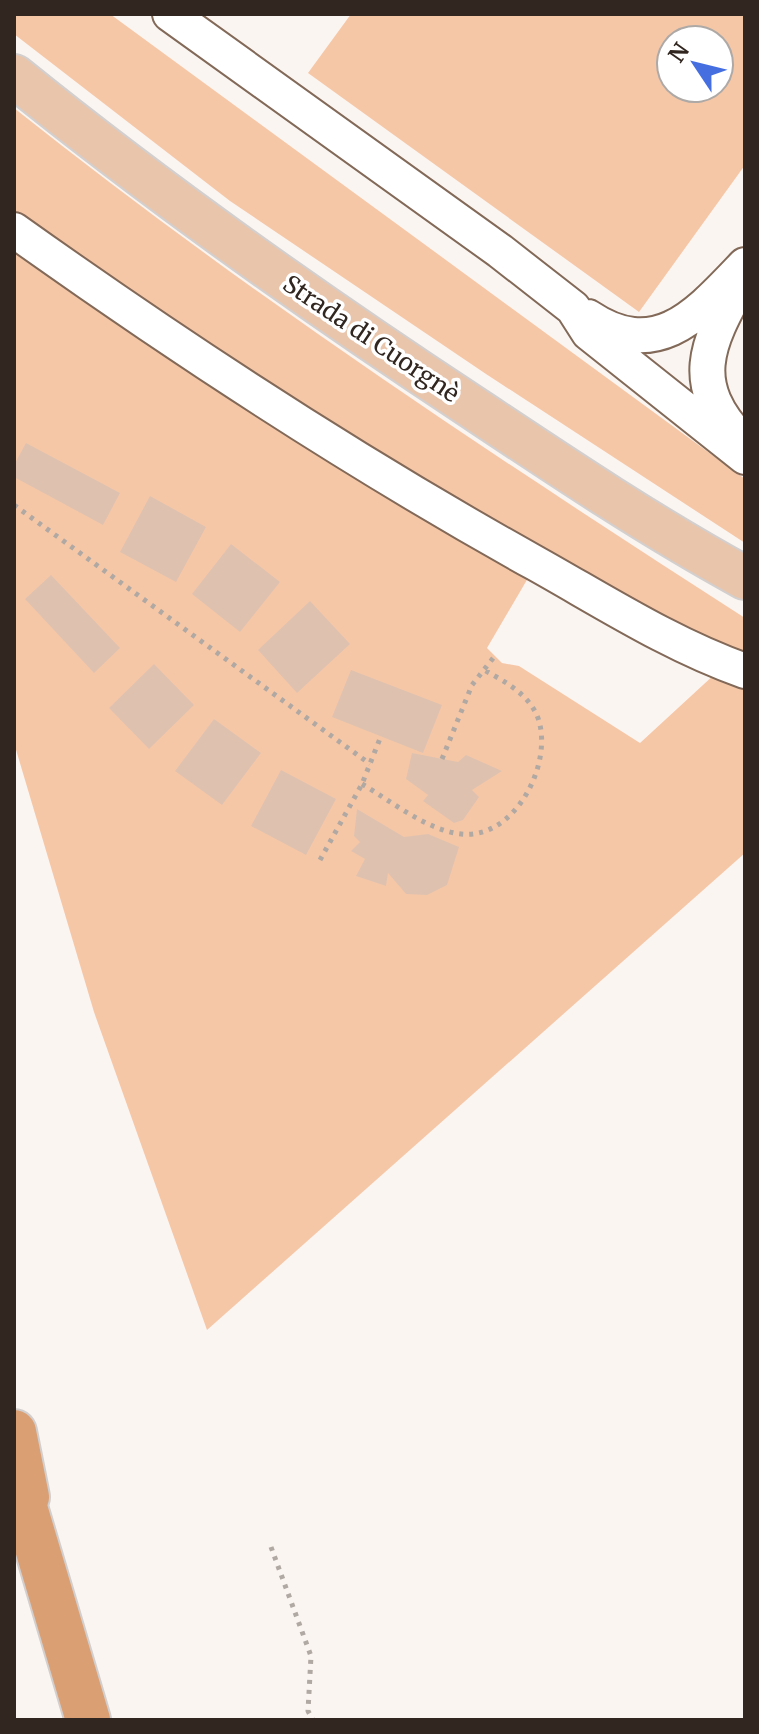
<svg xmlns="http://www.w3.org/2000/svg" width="759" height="1734" font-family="Merriweather,serif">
  <rect width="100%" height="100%" fill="#fbf5f1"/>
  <path fill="#f6c7a7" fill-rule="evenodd" d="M14,14H110L745,479V543L486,374L230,201L14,34Z
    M351,14H745V165L639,312L308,73ZM671,40H719V88H671Z
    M14,108C246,293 495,457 745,618V658L690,636L456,507L14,215Z
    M14,245L531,573L487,648L502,663L519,666L640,743L716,673L745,683V853L207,1330L94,1012L14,743Z"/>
  <path fill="#dec2af" d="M26,443L120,493L103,525L14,477V465Z
    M150,496L206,527L176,582L120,552Z
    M231,544L280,582L240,632L192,594Z
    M51,575L120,648L94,673L25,599Z
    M310,601L350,644L297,693L258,650Z
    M154,664L194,705L149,749L109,708Z
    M351,670L442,705L423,753L332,717Z
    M214,719L261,753L222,805L175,771Z
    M412,753L458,762L466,755L502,771L472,790L479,797L463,820L454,823L423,801L428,795L406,779Z
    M281,770L336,799L306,855L251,826Z
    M357,809L404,837L428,834L459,847L447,885L427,895L406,894L388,873L386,886L356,876L365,859L351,851L360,842L354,836Z"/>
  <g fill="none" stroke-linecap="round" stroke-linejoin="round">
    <defs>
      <path id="minor" d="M170,14L500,251L573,308L589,333L745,457
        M14,230C181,349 355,463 535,563C603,601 671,645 745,671
        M740,284C706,345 687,384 742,441
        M588,317C657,363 698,314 745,265"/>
      <path id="major" d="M14,76C161,195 314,303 472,407C562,467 650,526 745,578"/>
      <path id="highway" d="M14,1432L27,1497
        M14,1470L88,1720"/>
    </defs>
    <use href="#minor" stroke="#826958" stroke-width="38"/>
    <use href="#major" stroke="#d2cfce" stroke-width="46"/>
    <use href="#highway" stroke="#d2cfce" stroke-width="48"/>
    <path stroke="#b0a8a3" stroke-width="5" stroke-dasharray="4 6" stroke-linecap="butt" d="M14,505L370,764
      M442,759L472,685L494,657
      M362,784C391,801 426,830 461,834C515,840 554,763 538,718C529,694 504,681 484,670
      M320,860L362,784L381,736
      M271,1547L311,1656L308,1711L313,1720"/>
    <use href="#minor" stroke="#fff" stroke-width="34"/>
    <use href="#major" stroke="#e9c5ac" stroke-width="42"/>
    <use href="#highway" stroke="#db9f74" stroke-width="44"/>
  </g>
  <g text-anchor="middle" stroke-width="7" stroke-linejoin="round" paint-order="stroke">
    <g font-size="24" fill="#322720" stroke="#fff">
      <text transform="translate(371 339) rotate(34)" y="8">Strada di Cuorgnè</text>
    </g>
  </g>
  <rect width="759" height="1734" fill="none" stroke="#322720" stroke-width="32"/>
  <g transform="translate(695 64) rotate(305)"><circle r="38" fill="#ffffff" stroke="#ada9a6" stroke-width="2"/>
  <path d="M0-6L14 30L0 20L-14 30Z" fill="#456fe1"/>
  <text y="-12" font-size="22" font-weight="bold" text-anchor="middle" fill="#322720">N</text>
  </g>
</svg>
